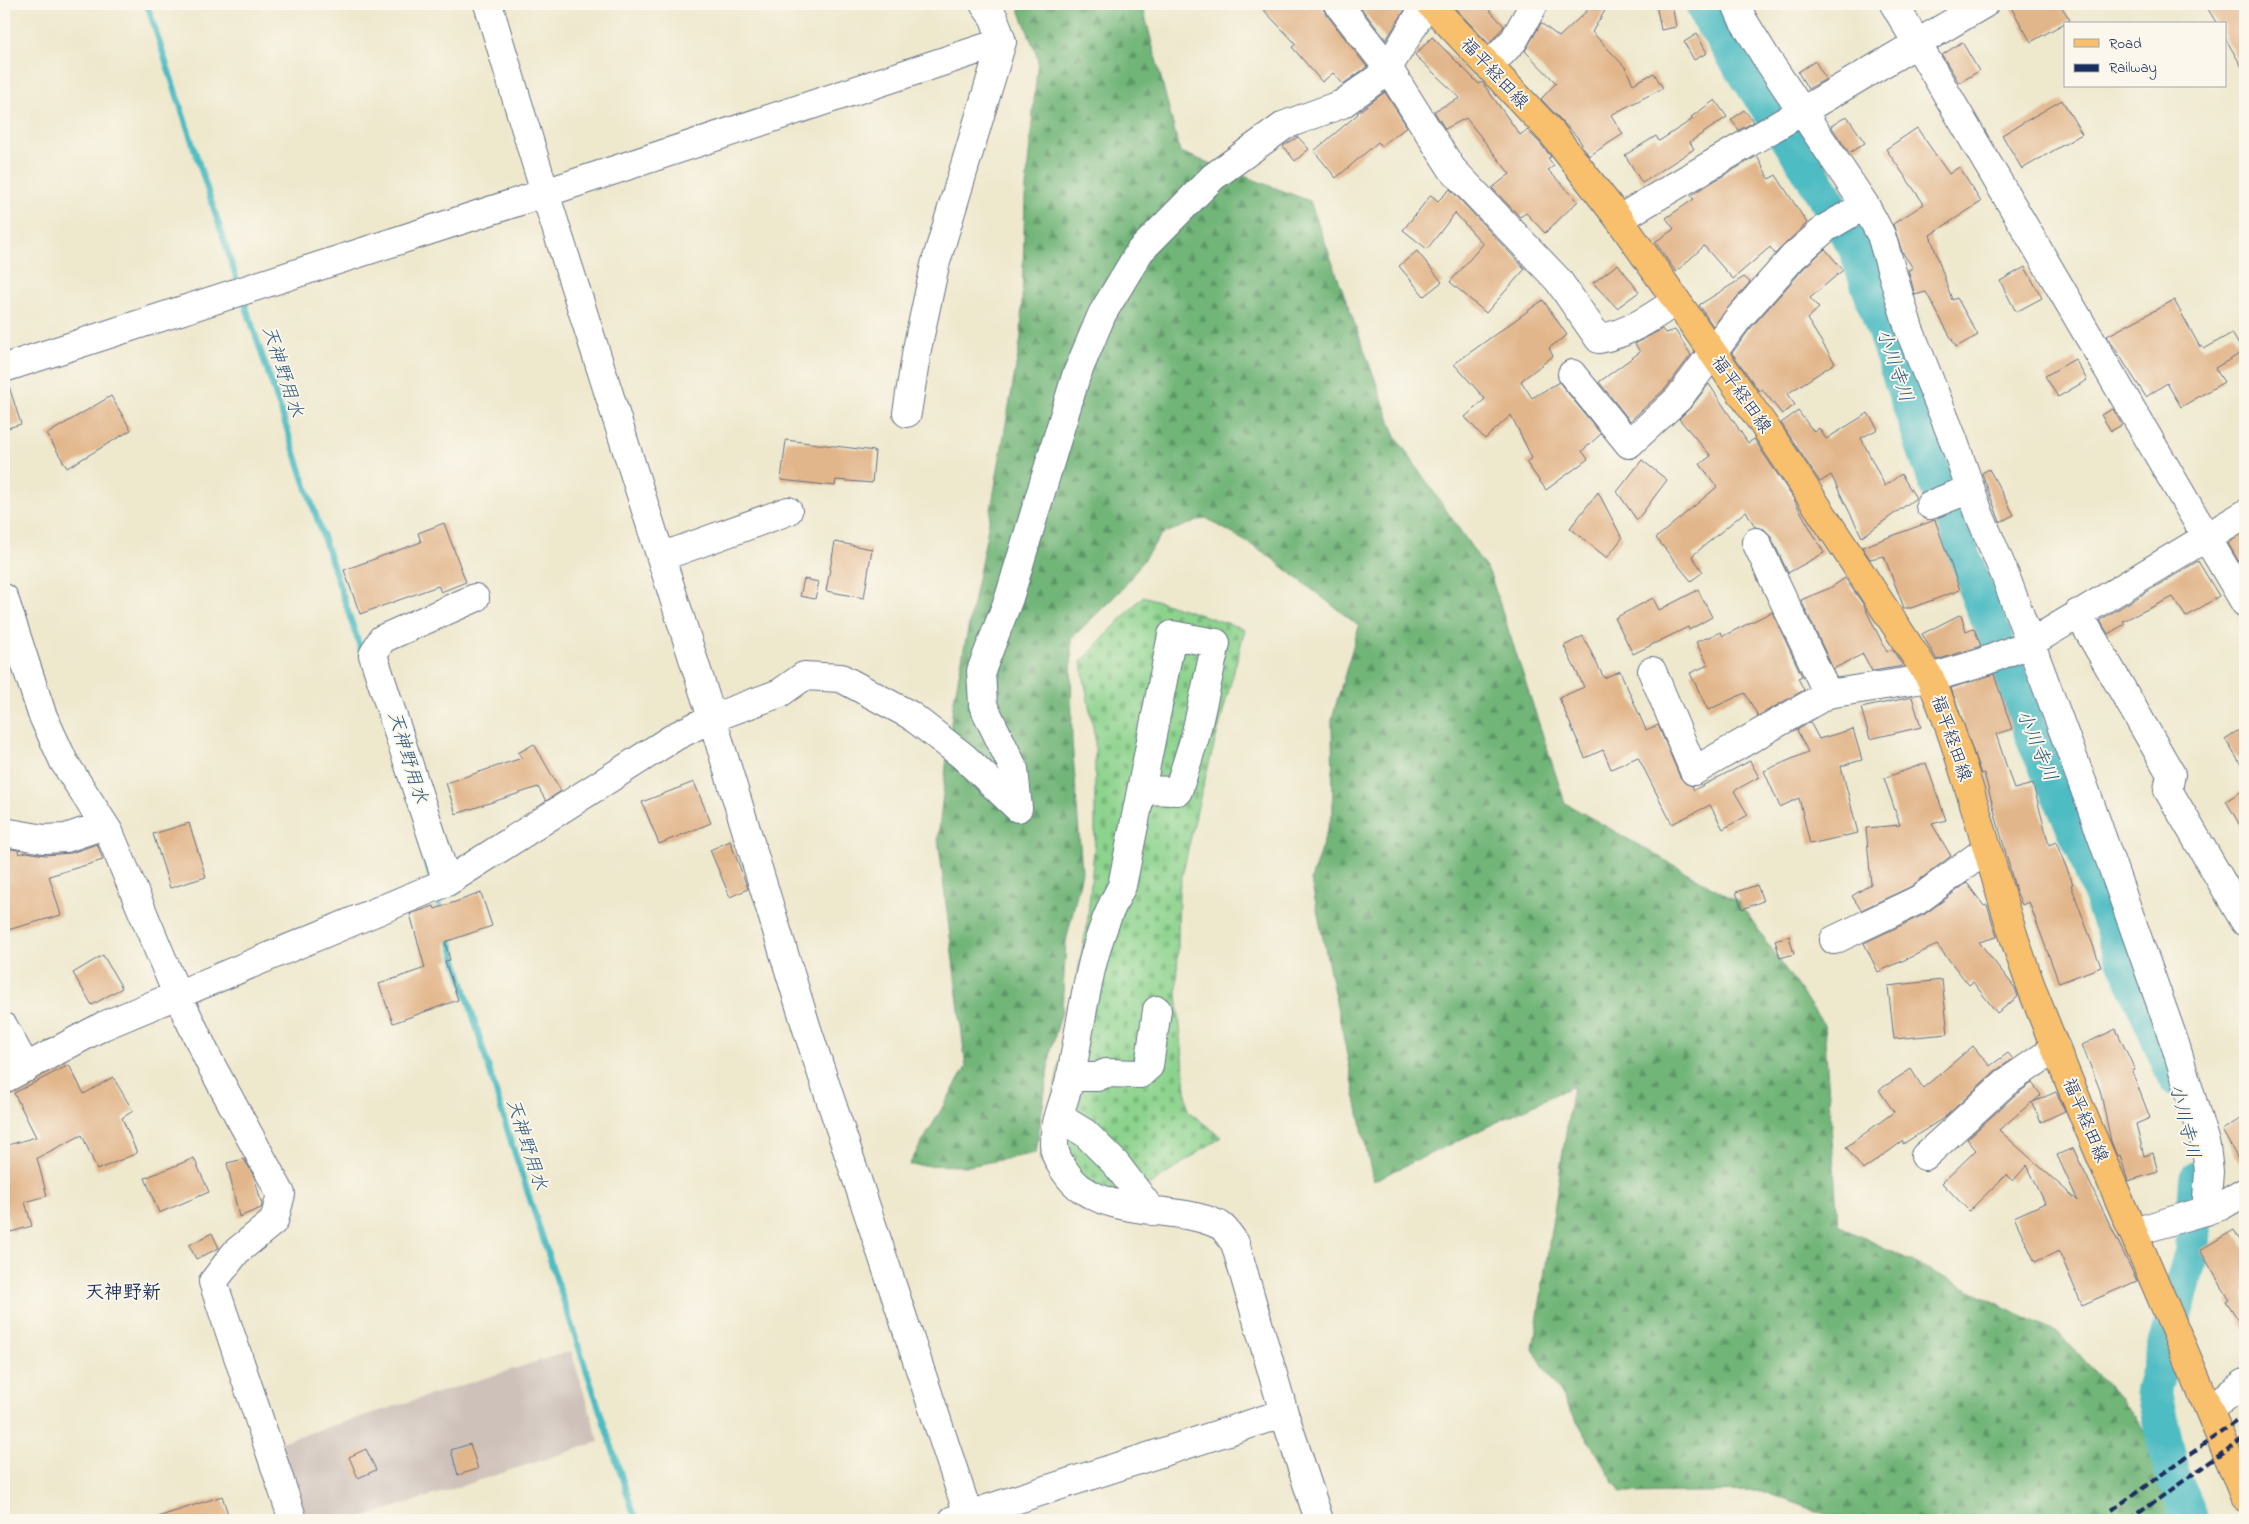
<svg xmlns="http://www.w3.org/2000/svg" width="2249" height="1524" font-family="'Indie Flower','Klee One',sans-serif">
  <defs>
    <pattern id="forest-firs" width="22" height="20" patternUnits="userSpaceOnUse" patternTransform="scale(1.25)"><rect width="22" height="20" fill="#71b578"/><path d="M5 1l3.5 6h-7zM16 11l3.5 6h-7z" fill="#5c9466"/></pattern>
    <pattern id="cemetery-stones" width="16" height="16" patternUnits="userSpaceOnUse" patternTransform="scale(1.25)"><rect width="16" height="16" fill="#8cd38d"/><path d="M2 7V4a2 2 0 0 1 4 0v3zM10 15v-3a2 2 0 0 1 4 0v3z" fill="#78b57c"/></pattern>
  </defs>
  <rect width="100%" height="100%" fill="#fbf7ec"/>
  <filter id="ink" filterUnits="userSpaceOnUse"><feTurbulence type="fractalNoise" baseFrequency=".02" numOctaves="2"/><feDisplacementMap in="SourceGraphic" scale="10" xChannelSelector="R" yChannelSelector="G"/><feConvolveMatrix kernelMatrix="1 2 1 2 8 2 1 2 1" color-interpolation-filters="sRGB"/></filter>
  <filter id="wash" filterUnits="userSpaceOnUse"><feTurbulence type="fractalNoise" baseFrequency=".0096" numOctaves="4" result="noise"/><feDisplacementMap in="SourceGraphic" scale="20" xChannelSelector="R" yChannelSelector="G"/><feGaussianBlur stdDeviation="1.12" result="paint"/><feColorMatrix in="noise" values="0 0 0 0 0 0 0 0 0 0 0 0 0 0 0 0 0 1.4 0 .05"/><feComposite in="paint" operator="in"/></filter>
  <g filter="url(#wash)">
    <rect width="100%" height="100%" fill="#eee8cd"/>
    <path fill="#cec1b9" d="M571,1351L599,1442L355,1520H307L277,1443Z"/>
    <path fill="url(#forest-firs)" stroke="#46726b" d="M1017,4H1142L1180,152L1310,201L1396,437L1490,574L1565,803L1740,903L1824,1025L1838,1225L2062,1335L2139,1422L2190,1520H1841L1761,1491L1621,1493L1533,1349L1573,1086L1373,1181L1311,880L1333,812L1332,718L1359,626L1265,553L1206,518L1162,534L1123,588L1071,639L1072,741L1082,872L1066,942L1062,1010L1051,1050L1036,1153L969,1166L909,1165L966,1067L938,838L953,705L986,538L1021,338L1025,198L1038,58Z"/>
    <path fill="url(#cemetery-stones)" stroke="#548176" d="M1143,596L1245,629L1199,802L1179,889L1177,994L1188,1111L1221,1137L1150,1185L1081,1211L1040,1160L1087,926L1095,840V738L1081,662Z"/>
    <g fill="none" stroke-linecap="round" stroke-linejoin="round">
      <path stroke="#4dbcc3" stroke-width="6" d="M147,4L239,286
        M243,298L363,656
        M424,857L432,881
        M435,893L442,914
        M448,933L511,1142L636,1520"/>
      <path stroke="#4dbcc3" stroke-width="36" d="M1703,4L1708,16L1806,165L1856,248L1952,528L2037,746L2084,849L2119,947L2176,1078
        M2191,1520L2172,1473L2153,1389L2192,1253L2197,1179"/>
    </g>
    <g id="blocks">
      <path fill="#e2b68b" d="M1258,4H1321L1326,14L1367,67L1343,84L1333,73L1322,82L1292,47L1296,44Z
        M1358,4H1407L1408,5L1386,40Z
        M1451,4H1484L1504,26L1489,44Z
        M1594,4H1609L1592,32L1625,67L1633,84L1654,73L1663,88L1611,115L1623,134L1589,156L1578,138L1541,99L1556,83L1525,51L1541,23L1559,37Z
        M1656,4H1672L1676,27L1661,30Z
        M2009,4H2060L2070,20L2031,42Z
        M2205,4H2245V72L2225,38V24H2217Z
        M1697,34L1707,53L1694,60L1684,42Z
        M1432,37L1479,84L1482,82L1520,135L1527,130L1540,143L1551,157L1548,158L1554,166L1548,170L1578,201L1545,233L1526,213L1520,217L1492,188L1510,174L1466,118L1445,129L1434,111L1460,98L1415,55Z
        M1962,42L1979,71L1959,83L1942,55Z
        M1815,61L1826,79L1808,89L1798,72Z
        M1385,92L1407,127L1381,146L1378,142L1336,178L1314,151L1358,114L1357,113Z
        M1715,100L1727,117L1690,142L1694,149L1642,183L1625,155L1656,136L1659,141L1693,119L1691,117Z
        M2062,100L2082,134L2022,169L2002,135Z
        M1744,110L1754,122L1739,130L1731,120Z
        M1847,116L1865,143L1849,153L1831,126Z
        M1917,128L1949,174L1959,167L1981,202L1930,235L1952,300L1957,298L1978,335L1956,347L1926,292L1915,295L1908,270L1913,268L1902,252L1893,224L1924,204L1886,149Z
        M1298,137L1309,149L1295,161L1283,146Z
        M1757,156L1769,179L1776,175L1807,223L1775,254L1770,247L1733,279L1704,246L1676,272L1655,242L1674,229L1666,218L1694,199L1691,196L1699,190Z
        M1450,189L1525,269L1486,313L1450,282L1483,244L1455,213L1427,249L1403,230L1431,195L1438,201Z
        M1825,249L1843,270L1810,298L1819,308L1807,319L1835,363L1787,394L1795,405L1782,414L1762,389L1759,391L1732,353L1749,330L1804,268Z
        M1417,251L1442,282L1424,296L1399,266Z
        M1618,264L1639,292L1617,308L1593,283Z
        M2025,267L2042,298L2016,312L2000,281Z
        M1744,277L1750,282L1713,326L1699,305Z
        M1543,300L1567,335L1549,348L1553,356L1521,381L1532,398L1559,382L1601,434L1582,451L1588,459L1546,490L1526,462L1532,458L1511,415L1485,439L1465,417L1485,399L1454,364Z
        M2174,300L2200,347L2202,346L2204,349L2232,333L2243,352L2215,368L2224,382L2181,407L2167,383L2146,397L2107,336Z
        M1662,329L1665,333L1675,330L1691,355L1666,388L1630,421L1599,382L1640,352L1635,344Z
        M2075,359L2087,380L2058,397L2045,376Z
        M4,383H8L21,424L4,429Z
        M1709,384L1748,443L1754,439L1793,498L1824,553L1788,573L1770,535L1764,529L1755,527L1746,511L1692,556L1703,572L1691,581L1656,538L1717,487L1700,464L1711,456L1679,419L1690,408Z
        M111,396L131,430L67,468L47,434Z
        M2113,409L2122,425L2111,431L2101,415Z
        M1798,411L1814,432L1819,428L1826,439L1868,413L1878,429L1861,438L1885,486L1901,474L1916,498L1862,537L1831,475L1820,482L1781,423Z
        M786,440L875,451L872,483L836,480L835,486L781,480Z
        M1642,460L1667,480L1637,520L1617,492Z
        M1989,469L2014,515L2000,522L1982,473Z
        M1598,492L1622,538L1607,558L1570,528Z
        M1935,520L1960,590L1911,608H1904L1884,556L1870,559L1862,547Z
        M444,523L466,582L441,592L438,586L360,614L344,570L421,542L418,533Z
        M2245,532V573L2228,543Z
        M835,542L872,549L864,598L826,591Z
        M2198,561L2219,596L2186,617L2173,597L2123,621L2125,624L2108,634L2100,620Z
        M1845,578L1863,604L1887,652L1892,649L1903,666L1872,671L1863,654L1833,669L1801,600L1830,588Z
        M804,579L819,582L815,599L800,596Z
        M1698,590L1712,617L1689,630L1688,627L1633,654L1615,618L1653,598L1659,610Z
        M1772,612L1802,676L1798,678L1804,690L1758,716L1745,693L1708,710L1690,673L1708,665L1696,642L1721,632L1723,636Z
        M1961,614L1966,631L1974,628L1981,646L1937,660L1922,634Z
        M1583,636L1604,678L1620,671L1646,730L1658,725L1680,777L1685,783L1692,786L1694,790L1750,761L1759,777L1734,791L1748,815L1723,829L1710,805L1672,824L1638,757L1611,769L1603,750L1585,758L1559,698L1584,687L1564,646Z
        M1994,674L2012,729L1996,734L2014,789L2033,784L2049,845L2056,842L2073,884L2071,885L2101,967L2059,983L2029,902L2022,905L2016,891L1984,773L1981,774L1951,688Z
        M1912,697L1921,727L1870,739L1861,708Z
        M1810,722L1819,739L1853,729L1862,760L1841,766L1858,833L1810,844L1799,798L1780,807L1764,771L1808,752L1797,730Z
        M2245,726V771L2225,739Z
        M534,744L561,791L546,801L538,787L456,814L446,783L522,758L518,753Z
        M1926,763L1946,820L1932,824L1951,856L1910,887L1861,910L1852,896L1871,884L1866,828L1900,825L1884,778Z
        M694,782L711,823L659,844L642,802Z
        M2245,789V834L2226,801Z
        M189,823L206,877L170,888L153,834Z
        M730,841L748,889L730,897L710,850Z
        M97,844L103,860L49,876L61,915L4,931V848L18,850L19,854L26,852L45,855L71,853Z
        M1967,883L1984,906L1987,905L1997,937L1979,942L2015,988L2018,997L1997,1013L1973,982L1969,985L1937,945L1878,972L1864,943L1925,914Z
        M1757,885L1763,901L1742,909L1736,892Z
        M481,893L492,926L445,942L450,960L445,961L458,1000L393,1023L379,984L425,968L410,914L434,906L435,909Z
        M1789,936L1794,954L1780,958L1775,940Z
        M103,955L122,988L92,1005L73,973Z
        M1942,980L1948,1034L1894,1039L1888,986Z
        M2116,1029L2135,1070L2132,1071L2150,1118L2136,1124L2144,1156L2153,1153L2158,1172L2128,1181L2120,1155L2117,1156L2111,1141L2100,1090L2082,1045Z
        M1973,1046L1990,1066L2008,1053L2013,1059L1995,1071L1945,1117L1903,1144V1141L1863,1170L1846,1147L1894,1112L1879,1090L1911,1069L1923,1088Z
        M69,1065L84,1094L113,1077L133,1111L122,1118L137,1153L97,1170L82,1135L37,1158L47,1196L25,1202L32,1226L11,1232L4,1204V1146L36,1137L14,1093Z
        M2032,1083L2041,1095L2033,1102L2056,1092L2065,1111L2041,1122L2032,1102L1999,1130L2078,1201L2057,1155L2073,1148L2137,1281L2082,1305L2059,1251L2035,1262L2014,1217L2045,1203L2027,1165L2013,1181L2006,1175L1969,1211L1942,1183L1976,1150L1967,1139L2015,1095Z
        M2245,1116V1172L2222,1130Z
        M194,1158L209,1192L159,1213L145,1178Z
        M244,1159L254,1176L262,1205L261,1208L239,1217L227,1163Z
        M2234,1230L2245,1249V1330L2226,1301L2229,1299L2200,1250Z
        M212,1233L219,1248L196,1259L189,1245Z
        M470,1444L478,1469L458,1475L451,1450Z
        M366,1449L376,1470L358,1478L349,1457Z
        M222,1496L230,1520H159L158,1517Z"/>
    </g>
  </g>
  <g filter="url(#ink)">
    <use href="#blocks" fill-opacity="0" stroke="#657085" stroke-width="1"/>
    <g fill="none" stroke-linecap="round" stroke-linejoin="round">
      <defs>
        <path id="minor" d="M488,4L545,193L712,718L807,1029L970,1520
          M1338,4L1388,68L1452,169L1558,280L1599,339C1629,333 1651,318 1676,301
          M1736,4L1743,20L1765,56L1865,205L1881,235L1909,329L1953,439L1980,516L2005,575L2087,795L2176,1047L2206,1146L2209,1172L2206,1211
          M1894,4L2245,603
          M1489,66L1514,40L1534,4
          M1619,219L1984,4
          M4,368L545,193L1002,42L994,18L984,4
          M1572,374L1629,444L1678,399L1737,320L1793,257L1826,228L1865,205
          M907,413L917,349L935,265L1002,42
          M1930,505L1970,489
          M1756,542L1828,694L1930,678L1975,665L2029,644L2245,514
          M661,557L788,511
          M4,598L42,714L64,762L109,832L177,994L210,1063L281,1194L274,1221L236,1252L213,1282L293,1520
          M2078,613L2171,774L2168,790L2245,922
          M1652,671L1694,771L1828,694
          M1142,790L1178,791L1195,737L1216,643L1172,635L1122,886C1089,945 1084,1010 1071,1075C1066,1098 1054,1122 1054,1145C1054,1159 1071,1182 1082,1189C1121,1216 1176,1206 1217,1224C1224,1226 1230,1237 1235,1243L1284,1413
          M4,832L44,839L66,838L104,825
          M447,882L373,655L382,639L475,598
          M1834,940L1918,900L1987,849
          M4,1027L26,1068
          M1070,1077H1097L1106,1073L1140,1074L1149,1066L1157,1010
          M4,1079L103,1026L447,882L676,736L712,718L780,693L804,676L841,678L910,715L963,756L1018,808L1014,769L983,705L981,671L1009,598L1076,376L1102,314L1140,251L1213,177L1285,125L1342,104L1385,73L1426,4
          M1059,1117L1085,1133L1116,1164L1152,1211
          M1925,1156L2005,1083L2056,1048
          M2134,1232L2221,1206L2245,1192
          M2210,1408L2245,1383
          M953,1520L1284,1413L1319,1520"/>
        <path id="major" d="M1430,4L1552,133L1619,219L1763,424L1930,678C1949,720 1961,763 1975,807C1996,878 2015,949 2043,1017C2107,1179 2181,1336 2245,1498"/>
      </defs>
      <use href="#minor" stroke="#657085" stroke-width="30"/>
      <use href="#major" stroke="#657085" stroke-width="30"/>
      <use href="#minor" stroke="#fff" stroke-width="28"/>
      <use href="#major" stroke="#f8bf6c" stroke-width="28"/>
      <path stroke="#1b2f5e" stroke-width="4" stroke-dasharray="8 4" stroke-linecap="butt" d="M2112,1510L2245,1415
        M2129,1520L2245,1437"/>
    </g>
  </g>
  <g text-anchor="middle" stroke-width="4" stroke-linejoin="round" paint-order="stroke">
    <g font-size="18" fill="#1b2f5e" stroke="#fbf7ec">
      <text transform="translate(1495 73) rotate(47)" y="6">福平経田線</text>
      <text transform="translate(1742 394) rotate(55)" y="6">福平経田線</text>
      <text transform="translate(1952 738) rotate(71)" y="6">福平経田線</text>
      <text transform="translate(2086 1120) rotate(67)" y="6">福平経田線</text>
    </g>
    <g font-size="19" font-style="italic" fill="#2a597c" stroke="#fbf7ec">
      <text transform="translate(1896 365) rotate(71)" y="7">小川寺川</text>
      <text transform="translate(284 371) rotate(72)" y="7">天神野用水</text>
      <text transform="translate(2038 745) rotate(67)" y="7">小川寺川</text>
      <text transform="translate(409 757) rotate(73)" y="7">天神野用水</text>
      <text transform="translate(2186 1121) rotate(76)" y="7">小川寺川</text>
      <text transform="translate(528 1144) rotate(72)" y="7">天神野用水</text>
    </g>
    <g font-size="19" font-weight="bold" fill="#1b2f5e" stroke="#fbf7ec">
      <text x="123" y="1298">天神野新</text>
    </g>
  </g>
  <rect width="2249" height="1524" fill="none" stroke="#fbf7ec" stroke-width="20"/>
  <rect x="2064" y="22" width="162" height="65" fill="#fbf7ec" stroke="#a1a7b3"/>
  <rect x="2074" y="39" width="25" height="8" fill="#f8bf6c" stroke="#a1a7b3"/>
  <text x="2109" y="48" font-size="15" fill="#1b2f5e">Road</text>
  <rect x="2074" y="64" width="25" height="8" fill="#1b2f5e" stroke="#a1a7b3"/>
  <text x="2109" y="72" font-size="15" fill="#1b2f5e">Railway</text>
</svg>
